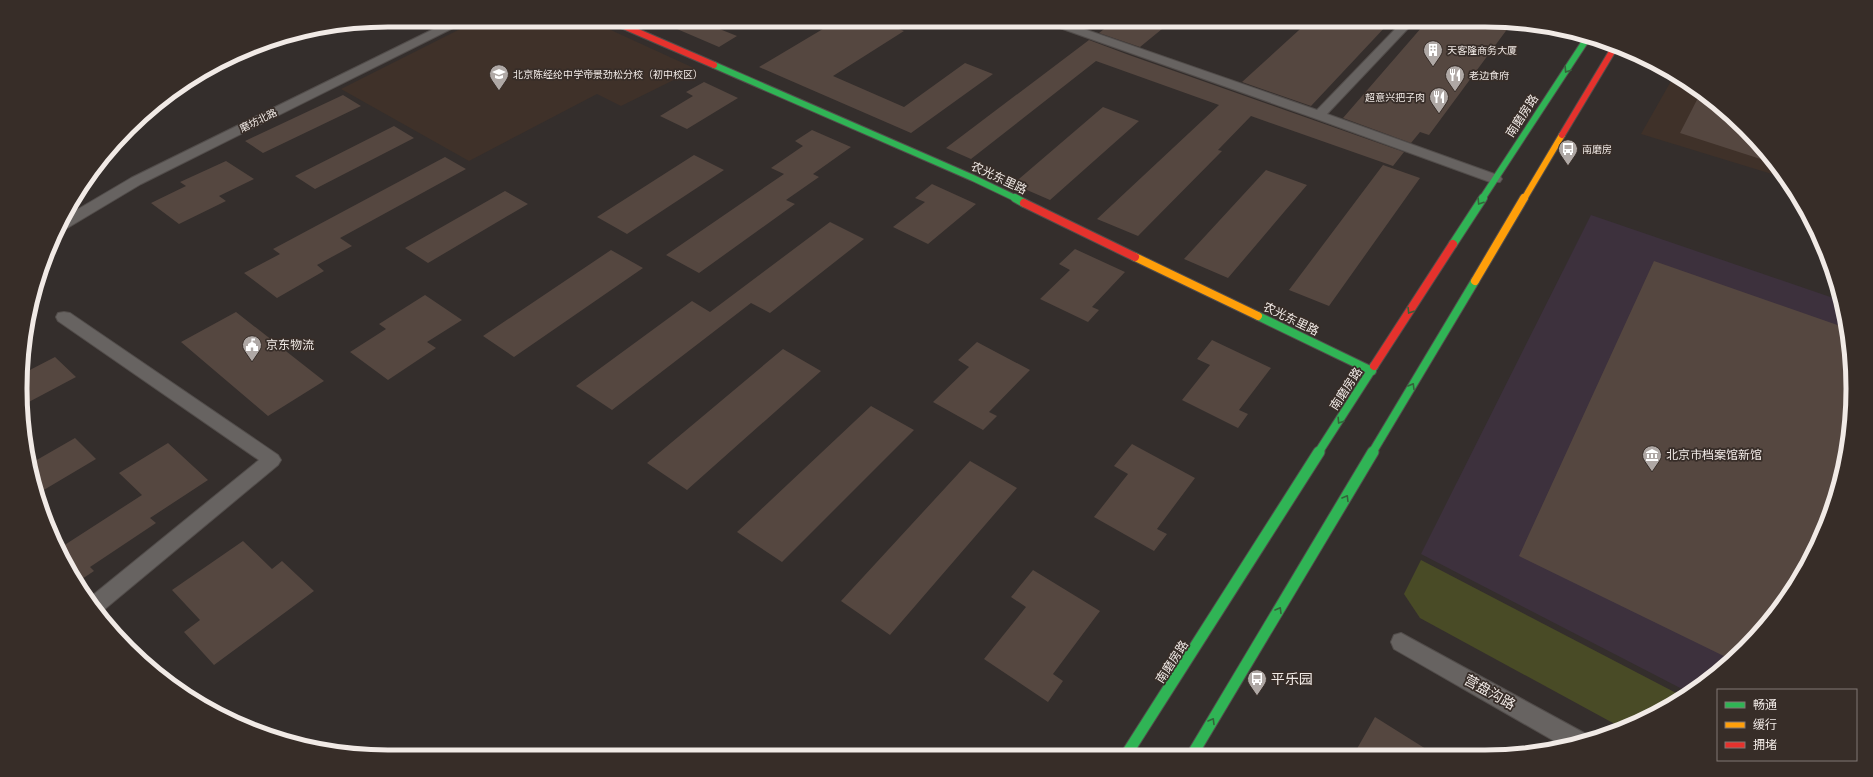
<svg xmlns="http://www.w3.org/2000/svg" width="1873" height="777" font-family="Barlow,'Noto Sans SC',sans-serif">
  <rect width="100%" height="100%" fill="#342e2c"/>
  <path fill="#3d313d" d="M1591,215L1842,301L1852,364L1850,436L1834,507L1791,593L1727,666L1686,691L1421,554Z"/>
  <path fill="#3f3129" d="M478,20H589L696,69L621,106L597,94L469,161L341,89Z
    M1675,74L1727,111L1777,164L1785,178L1641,134Z"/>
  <path fill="#494b26" d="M1421,560L1680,695L1624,729L1420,618L1404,594Z"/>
  <path fill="#554740" d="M656,20H697L737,36L719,47Z
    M838,20H875L904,31L833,76L904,107L965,63L993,74L911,133L759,67Z
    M1116,20H1173L1140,47L1099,33Z
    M1310,20H1370L1387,25L1311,106L1242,82Z
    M1428,20H1484L1511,24L1429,135L1420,132L1411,143L1343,118Z
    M1089,40L1129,55L1404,152L1393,166L1251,116L1218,150L1222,151L1138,236L1097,219L1219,105L1096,61L971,159L946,148Z
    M704,82L738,98L687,129L660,116L693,96L686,92Z
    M1701,92L1727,111L1776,164L1680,133Z
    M343,95L361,106L263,153L245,141Z
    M1103,107L1139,121L1050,200L1013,184Z
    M394,126L414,138L315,189L295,176Z
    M812,130L851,147L813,174L819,177L786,200L795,204L699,273L666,255L784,174L771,168L803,146L795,141Z
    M694,155L724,170L627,234L597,217Z
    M445,157L466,169L340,238L352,246L317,265L324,271L277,298L244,273L280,254L273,249Z
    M226,161L254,179L219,196L226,201L179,224L151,203L186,186L180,182Z
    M1383,165L1420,178L1329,306L1289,290Z
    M1266,170L1307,185L1228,278L1184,259Z
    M932,184L976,204L928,244L893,227L925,202L915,198Z
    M505,191L528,204L428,263L405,248Z
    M830,222L864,239L770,313L751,303L612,410L576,386L692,301L710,312Z
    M1075,249L1125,272L1092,307L1099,310L1088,322L1040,299L1070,270L1059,264Z
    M611,250L643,268L514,357L483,336Z
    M1654,261L1846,328L1852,364L1850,436L1834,507L1791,593L1732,660L1519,556Z
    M425,295L462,320L427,342L436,348L388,380L350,352L386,329L379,324Z
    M236,312L324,381L268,416L181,342Z
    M1212,340L1271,368L1239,410L1248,414L1238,428L1182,400L1210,365L1197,359Z
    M977,342L1030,370L989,412L997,416L983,430L933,402L969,367L958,360Z
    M783,349L821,371L687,490L647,463Z
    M55,357L76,377L25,404L24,373Z
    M871,406L914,430L782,562L737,532Z
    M75,438L96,459L37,494L28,465Z
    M168,443L208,480L150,518L156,523L90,567L94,571L76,583L60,552L65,549L63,546L142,495L119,473Z
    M1132,444L1195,478L1157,529L1167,534L1154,551L1094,517L1128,474L1114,466Z
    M970,461L1017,488L890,635L841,601Z
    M243,541L272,569L282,561L314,591L214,665L184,632L200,620L172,590Z
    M1033,570L1100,611L1053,674L1063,681L1048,702L984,659L1026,607L1011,597Z
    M1375,717L1434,754H1354Z"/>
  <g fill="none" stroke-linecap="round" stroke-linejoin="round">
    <defs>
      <path id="street" d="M452,20H467L465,22L141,184L64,230L57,231L63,218L131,178Z
        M1041,20H1058L1317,110L1404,20H1416L1327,114L1500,176L1502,179L1500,182H1490L1314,118L1043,22Z
        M64,312L70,313L278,455L281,460L278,465L100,613L88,599L259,460L58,321L56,317L58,313Z
        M1401,633L1586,734L1588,739L1563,746L1394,649L1391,642L1394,635Z"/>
      <path id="fast-far2" d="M714,65L973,178L1017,199
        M1482,199L1588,37"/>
      <path id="fast-far1" d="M1015,198L1024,203
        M1453,244L1483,198
        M1258,316L1372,371
        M1318,453L1374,366
        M1372,453L1475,281"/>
      <path id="fast" d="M1126,755L1319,452
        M1192,755L1373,452"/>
      <path id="slow-far1" d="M1524,199L1562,135"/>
      <path id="slow" d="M1135,257L1258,316
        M1475,281L1524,198"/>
      <path id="jam-far1" d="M610,20L714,65
        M1562,135L1616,45"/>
      <path id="jam" d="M1024,203L1135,257
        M1374,366L1453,244"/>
    </defs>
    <use href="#street" stroke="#524d4b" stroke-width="2"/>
    <use href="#fast-far2" stroke="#524d4b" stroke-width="8"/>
    <use href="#fast-far1" stroke="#524d4b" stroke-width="10"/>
    <use href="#fast" stroke="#524d4b" stroke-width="13"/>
    <use href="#slow-far1" stroke="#524d4b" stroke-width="8"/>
    <use href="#slow" stroke="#524d4b" stroke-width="10"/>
    <use href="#jam-far1" stroke="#524d4b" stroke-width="8"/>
    <use href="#jam" stroke="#524d4b" stroke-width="10"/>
    <use href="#street" fill="#676361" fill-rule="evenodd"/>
    <use href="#fast-far2" stroke="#30b455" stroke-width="6"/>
    <use href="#fast-far1" stroke="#30b455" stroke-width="8"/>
    <use href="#fast" stroke="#30b455" stroke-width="11"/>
    <use href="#slow-far1" stroke="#ff9f0a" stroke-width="6"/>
    <use href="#slow" stroke="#ff9f0a" stroke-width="8"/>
    <use href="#jam-far1" stroke="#e5322d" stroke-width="6"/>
    <use href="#jam" stroke="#e5322d" stroke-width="8"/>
  </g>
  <defs><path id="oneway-chevron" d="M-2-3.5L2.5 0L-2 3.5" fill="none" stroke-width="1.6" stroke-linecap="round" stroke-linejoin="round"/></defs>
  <g stroke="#34633a">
    <use href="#oneway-chevron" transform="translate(1567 70) rotate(123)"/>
    <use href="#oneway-chevron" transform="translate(1480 202) rotate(123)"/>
    <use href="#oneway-chevron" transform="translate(1410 311) rotate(122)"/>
    <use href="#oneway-chevron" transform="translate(1412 386) rotate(-59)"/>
    <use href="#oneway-chevron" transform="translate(1340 421) rotate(123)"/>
    <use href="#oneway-chevron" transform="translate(1346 498) rotate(-59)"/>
    <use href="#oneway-chevron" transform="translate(1279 610) rotate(-59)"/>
    <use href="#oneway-chevron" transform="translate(1212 721) rotate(-59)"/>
  </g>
  <defs>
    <symbol id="building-pin" viewBox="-11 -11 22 30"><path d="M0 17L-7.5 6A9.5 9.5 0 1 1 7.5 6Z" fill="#afa8a5" stroke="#372d28"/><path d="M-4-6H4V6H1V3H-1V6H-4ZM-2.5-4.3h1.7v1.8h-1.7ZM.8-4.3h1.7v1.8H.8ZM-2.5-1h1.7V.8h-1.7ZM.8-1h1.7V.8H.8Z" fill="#fff"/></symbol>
    <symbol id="school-pin" viewBox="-11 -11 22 30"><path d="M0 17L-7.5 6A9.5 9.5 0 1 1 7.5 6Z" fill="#afa8a5" stroke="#372d28"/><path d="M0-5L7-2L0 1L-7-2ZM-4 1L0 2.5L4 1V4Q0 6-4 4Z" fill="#fff"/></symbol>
    <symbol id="restaurant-pin" viewBox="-11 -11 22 30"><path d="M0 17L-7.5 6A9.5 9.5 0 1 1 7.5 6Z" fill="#afa8a5" stroke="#372d28"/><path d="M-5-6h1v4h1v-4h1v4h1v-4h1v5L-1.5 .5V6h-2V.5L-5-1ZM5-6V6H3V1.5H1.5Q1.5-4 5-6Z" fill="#fff"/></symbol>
    <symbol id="bus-pin" viewBox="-11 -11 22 30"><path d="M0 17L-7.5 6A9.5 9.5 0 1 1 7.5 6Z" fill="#afa8a5" stroke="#372d28"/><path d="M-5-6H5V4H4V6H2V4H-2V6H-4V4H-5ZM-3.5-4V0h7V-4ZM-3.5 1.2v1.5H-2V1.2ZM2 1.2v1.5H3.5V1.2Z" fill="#fff"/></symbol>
    <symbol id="civic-pin" viewBox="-11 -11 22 30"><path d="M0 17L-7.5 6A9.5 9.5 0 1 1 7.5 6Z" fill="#afa8a5" stroke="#372d28"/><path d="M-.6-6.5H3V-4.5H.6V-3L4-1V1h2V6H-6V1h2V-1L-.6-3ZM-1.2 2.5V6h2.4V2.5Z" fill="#fff"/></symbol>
    <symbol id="museum-pin" viewBox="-11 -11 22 30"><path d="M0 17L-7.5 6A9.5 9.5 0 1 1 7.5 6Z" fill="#afa8a5" stroke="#372d28"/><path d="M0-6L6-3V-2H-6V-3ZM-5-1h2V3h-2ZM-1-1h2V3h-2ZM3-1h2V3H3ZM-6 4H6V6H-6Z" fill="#fff"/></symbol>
  </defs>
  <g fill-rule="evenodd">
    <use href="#building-pin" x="1422" y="39" width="22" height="30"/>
    <use href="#school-pin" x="488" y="63" width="22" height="30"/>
    <use href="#restaurant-pin" x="1444" y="64" width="22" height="30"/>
    <use href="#restaurant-pin" x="1428" y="86" width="22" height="30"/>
    <use href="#bus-pin" x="1557" y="138" width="22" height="30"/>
    <use href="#civic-pin" x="241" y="334" width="22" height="30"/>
    <use href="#museum-pin" x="1641" y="444" width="22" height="30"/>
    <use href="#bus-pin" x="1246" y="668" width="22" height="30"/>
  </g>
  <g text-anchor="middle" stroke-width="3.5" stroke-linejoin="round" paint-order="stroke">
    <g font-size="10" fill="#f1eae6" stroke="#372d28" text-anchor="start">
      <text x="1447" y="54">天客隆商务大厦</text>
      <text x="513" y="78">北京陈经纶中学帝景劲松分校（初中校区）</text>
      <text x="1469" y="79">老边食府</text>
      <text x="1425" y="101" text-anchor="end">超意兴把子肉</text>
      <text x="1582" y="153">南磨房</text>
    </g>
    <g font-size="10" fill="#f1eae6" stroke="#372d28">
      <text transform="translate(258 120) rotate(-26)" y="4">磨坊北路</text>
    </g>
    <g font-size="12" fill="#f1eae6" stroke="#372d28">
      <text transform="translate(1522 116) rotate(-57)" y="4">南磨房路</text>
      <text transform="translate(999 178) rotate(25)" y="4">农光东里路</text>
      <text transform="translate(1291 319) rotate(26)" y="4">农光东里路</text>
      <text transform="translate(1346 389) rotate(-57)" y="4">南磨房路</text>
      <text transform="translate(1172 662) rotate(-57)" y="4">南磨房路</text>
    </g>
    <g font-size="12" fill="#f1eae6" stroke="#372d28" text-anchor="start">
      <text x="266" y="349">京东物流</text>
      <text x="1666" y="459">北京市档案馆新馆</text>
    </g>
    <g font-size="14" fill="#f1eae6" stroke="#372d28" text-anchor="start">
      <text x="1271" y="684">平乐园</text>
    </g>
    <g font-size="14" fill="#f1eae6" stroke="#372d28">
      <text transform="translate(1490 692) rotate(29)" y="5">营盘沟路</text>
    </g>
  </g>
  <path d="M0 0H1873V777H0ZM388 27H1485A361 361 0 0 1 1846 388V389A361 361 0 0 1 1485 750H388A361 361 0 0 1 27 389V388A361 361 0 0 1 388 27Z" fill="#372d28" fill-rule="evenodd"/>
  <path fill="none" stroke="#f1eae6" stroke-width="5" d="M388 27H1485A361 361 0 0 1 1846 388V389A361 361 0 0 1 1485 750H388A361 361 0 0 1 27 389V388A361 361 0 0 1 388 27Z"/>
  <rect x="1717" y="689" width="140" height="72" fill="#372d28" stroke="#817974"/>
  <rect x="1725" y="702" width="20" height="6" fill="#30b455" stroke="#817974"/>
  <text x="1753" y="709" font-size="12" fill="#f1eae6">畅通</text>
  <rect x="1725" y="722" width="20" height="6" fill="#ff9f0a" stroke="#817974"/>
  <text x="1753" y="729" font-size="12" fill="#f1eae6">缓行</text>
  <rect x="1725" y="742" width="20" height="6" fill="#e5322d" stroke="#817974"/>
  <text x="1753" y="749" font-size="12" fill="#f1eae6">拥堵</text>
</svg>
